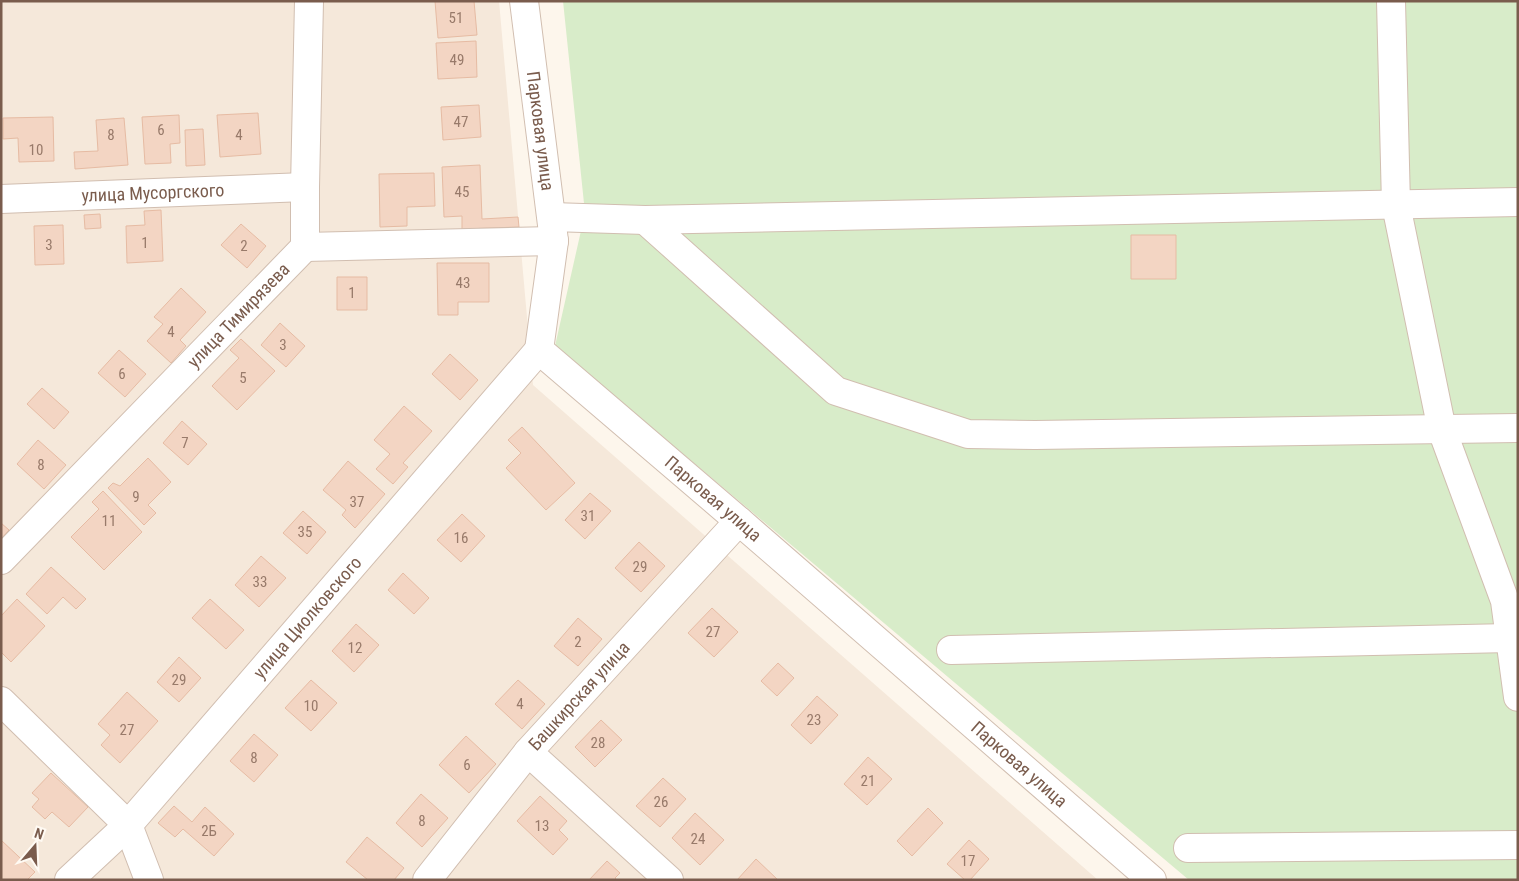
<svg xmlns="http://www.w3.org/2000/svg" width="1519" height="881" font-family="'Roboto Condensed',sans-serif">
  <rect width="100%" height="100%" fill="#fdf6ec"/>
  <path fill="#f5e8da" d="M1,1H499L533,385L1098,880H1Z"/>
  <path fill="#d8ecc9" d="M563,1H1518V880H1189L555,346L585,213Z"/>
  <path fill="#f3d5c3" stroke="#e6bba3" d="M435,1H474L477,35L438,38Z
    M476,41L477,77L438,79L436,43Z
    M479,105L481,137L443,140L441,107Z
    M258,113L261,154L220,157L217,115Z
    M179,115L180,143L170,144L171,163L145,164L142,117Z
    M53,117L54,161L19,162L18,138L3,139V118Z
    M124,118L128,165L75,169L74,152L98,151L96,120Z
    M203,129L205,165L186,166L185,130Z
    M480,165L482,219L518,217L519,227L462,229V216L444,217L442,167Z
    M434,173L435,206L407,207V226L380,227L379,174Z
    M161,210L163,261L127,263L126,226L145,225L144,211Z
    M100,214L101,228L85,229L84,215Z
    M241,224L266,246L247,268L221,245Z
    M63,225L64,264L35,265L34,226Z
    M1131,235H1176V279H1131Z
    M437,263H489V302H458V315H438Z
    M337,277H367V310H337Z
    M181,288L206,312L180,340L186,346L171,363L147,341L163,324L154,317Z
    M280,323L305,346L286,367L261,345Z
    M241,339L275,371L237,410L212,386L239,358L230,350Z
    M119,350L146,374L125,397L98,373Z
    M450,354L478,380L460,400L432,374Z
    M42,388L69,412L54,429L27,404Z
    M404,406L432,431L403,463L408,467L393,484L376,469L390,454L374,440Z
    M182,421L207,444L188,465L163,443Z
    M522,427L575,483L546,510L506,468L521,453L508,440Z
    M38,440L66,465L44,489L17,464Z
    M148,458L171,482L148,505L156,513L144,525L108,488L113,483L120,486Z
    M348,461L385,494L355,528L342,515L346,510L323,490Z
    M103,491L142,532L104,570L71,537L99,509L92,502Z
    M590,493L611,511L585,539L565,520Z
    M303,511L326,532L307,554L283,533Z
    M462,514L485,536L461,562L437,540Z
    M1,523L9,530L1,539Z
    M639,542L665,566L641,592L615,568Z
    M261,556L286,578L259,607L235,585Z
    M51,567L86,599L76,609L63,597L47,614L26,594Z
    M403,573L429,598L414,614L388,590Z
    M17,599L45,626L11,662L1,652V616Z
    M210,599L244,630L226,649L192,618Z
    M712,608L738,632L714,657L688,633Z
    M578,618L602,639L578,666L554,646Z
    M356,624L379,645L354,672L332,651Z
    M179,657L201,678L179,702L157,682Z
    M778,663L794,678L777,696L761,681Z
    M311,680L337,703L311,731L285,708Z
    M518,680L545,704L522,729L495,704Z
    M127,692L158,721L120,763L101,745L110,735L98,724Z
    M817,696L838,715L811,744L791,725Z
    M601,720L622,740L595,767L575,747Z
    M254,734L278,755L254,782L230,761Z
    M466,736L496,764L469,793L439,765Z
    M868,757L892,779L867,805L844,784Z
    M51,773L88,807L69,827L52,812L45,819L32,807L39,799L32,793Z
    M663,778L686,799L660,827L636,806Z
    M421,794L448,818L422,847L396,823Z
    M540,796L567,821L559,830L568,839L553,855L517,821Z
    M174,806L192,822L205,807L234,834L214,856L183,829L175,837L158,823Z
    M928,808L943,823L912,856L897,841Z
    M695,813L724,840L700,865L672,838Z
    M367,837L404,868L394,880H368L346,862Z
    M1,840L35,872L27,880H1Z
    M969,840L989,859L970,880H965L947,864Z
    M756,859L778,880H737Z
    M607,861L620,873L615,878L617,880H589Z"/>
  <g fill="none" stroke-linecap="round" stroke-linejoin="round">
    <defs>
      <g id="minor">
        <path id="s1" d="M524,1L554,241L539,350L739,521L1152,880"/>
        <path d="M1391,1L1396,205L1442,430L1505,601L1518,697"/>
        <path id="s2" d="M1,199L305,187"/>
        <path d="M552,217L645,220L1518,202"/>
        <path d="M645,220L836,391L968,434L1035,435L1518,428"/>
        <path d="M305,247L554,241"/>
        <path id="s3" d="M1,560L305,247V187L309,1"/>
        <path d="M951,650L1510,638"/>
        <path d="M1,701L128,825L149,880"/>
        <path d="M528,752L669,880"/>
        <path d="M1188,848L1518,845"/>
        <path id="s4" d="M69,880L128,825L539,350"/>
        <path id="s5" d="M427,880L528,752L739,521"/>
      </g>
    </defs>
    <use href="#minor" stroke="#d1beb0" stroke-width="30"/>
    <use href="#minor" stroke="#fff" stroke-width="28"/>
  </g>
  <g text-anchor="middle" stroke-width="5" stroke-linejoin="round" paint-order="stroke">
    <g font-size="15" fill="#987a6a">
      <text x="456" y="23">51</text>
      <text x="457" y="65">49</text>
      <text x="461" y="127">47</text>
      <text x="161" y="135">6</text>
      <text x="111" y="140">8</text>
      <text x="239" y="140">4</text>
      <text x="36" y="155">10</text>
      <text x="462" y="197">45</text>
      <text x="145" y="248">1</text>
      <text x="49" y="250">3</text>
      <text x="244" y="251">2</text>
      <text x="463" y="288">43</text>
      <text x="352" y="298">1</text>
      <text x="171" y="337">4</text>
      <text x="283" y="350">3</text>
      <text x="122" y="379">6</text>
      <text x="243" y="383">5</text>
      <text x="185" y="448">7</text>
      <text x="41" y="470">8</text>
      <text x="136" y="502">9</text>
      <text x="357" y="507">37</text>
      <text x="588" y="521">31</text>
      <text x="109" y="526">11</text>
      <text x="305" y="537">35</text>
      <text x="461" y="543">16</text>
      <text x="640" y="572">29</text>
      <text x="260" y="587">33</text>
      <text x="713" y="637">27</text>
      <text x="578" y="647">2</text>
      <text x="355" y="653">12</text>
      <text x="179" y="685">29</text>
      <text x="520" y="709">4</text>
      <text x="311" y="711">10</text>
      <text x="814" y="725">23</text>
      <text x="127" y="735">27</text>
      <text x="598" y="748">28</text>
      <text x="254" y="763">8</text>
      <text x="467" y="770">6</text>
      <text x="868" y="786">21</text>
      <text x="661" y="807">26</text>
      <text x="422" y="826">8</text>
      <text x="542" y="831">13</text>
      <text x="209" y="836">2Б</text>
      <text x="698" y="844">24</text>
      <text x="968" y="866">17</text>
    </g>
    <g font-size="18" fill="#7a5c4d" stroke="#fffaf3">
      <text dy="6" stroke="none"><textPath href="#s1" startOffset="131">Парковая улица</textPath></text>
      <text dy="6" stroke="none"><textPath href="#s2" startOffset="152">улица Мусоргского</textPath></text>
      <text dy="6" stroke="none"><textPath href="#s3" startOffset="341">улица Тимирязева</textPath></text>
      <text dy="6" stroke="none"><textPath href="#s1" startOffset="581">Парковая улица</textPath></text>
      <text dy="6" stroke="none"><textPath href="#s4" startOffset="355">улица Циолковского</textPath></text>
      <text dy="6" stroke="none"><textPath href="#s5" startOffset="239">Башкирская улица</textPath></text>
      <text dy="6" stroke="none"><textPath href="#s1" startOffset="986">Парковая улица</textPath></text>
    </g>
  </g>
  <rect width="1519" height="881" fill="none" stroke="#7a5c4d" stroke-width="5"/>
  <g transform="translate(35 846) rotate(19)" stroke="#fffaf3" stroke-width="4" paint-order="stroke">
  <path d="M0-4L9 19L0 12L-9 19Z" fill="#7a5c4d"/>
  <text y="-8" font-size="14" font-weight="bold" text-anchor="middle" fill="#7a5c4d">N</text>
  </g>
</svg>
